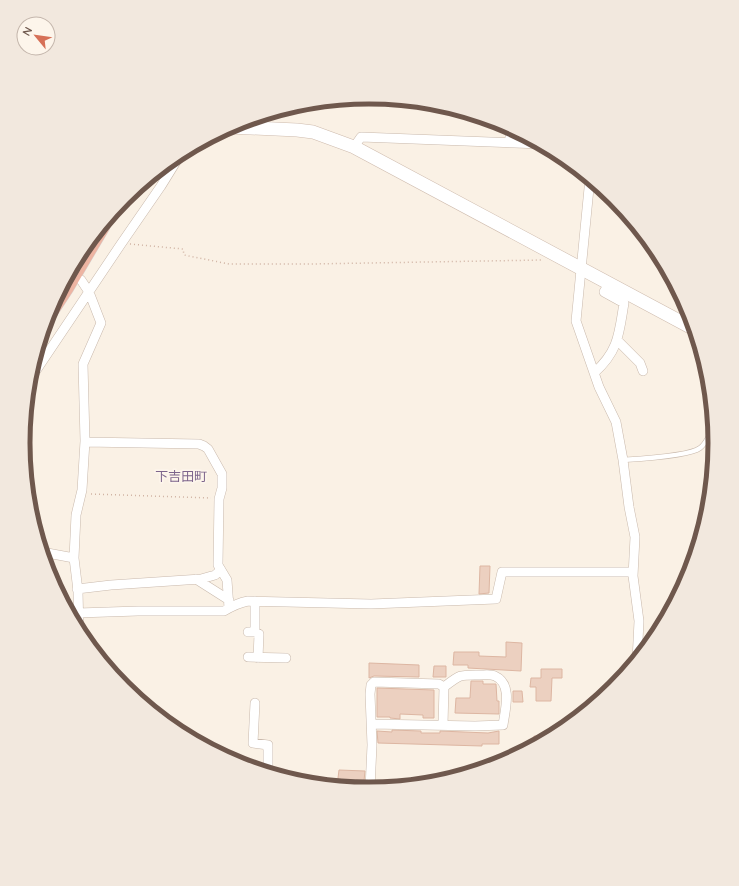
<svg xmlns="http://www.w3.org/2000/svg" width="739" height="886" font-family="Quicksand,'Noto Sans JP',sans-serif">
  <rect width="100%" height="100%" fill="#faf1e5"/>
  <path fill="#ecd0c0" stroke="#ddb6a2" d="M480,566H490L489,593L479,594Z
    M506,642L522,643L521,671L468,668V665H453L454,652H479V656L506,657Z
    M369,663L419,665V677L374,676L369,678Z
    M434,666H446V677H433Z
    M541,669H562V678H552L551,701H536V687H530L531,678H541Z
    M471,681H483V684H496L497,701H499V714L455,713L456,698H470Z
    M377,688L434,690V718H423V715L400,714V719L390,718V717H377Z
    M513,691H522L523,702H513Z
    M392,730L421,731V733H440V731L488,733L499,731V744H482V746L378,743L377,731L392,732Z
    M534,736L551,737L533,747Z
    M339,770L365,771L364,781L356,780L355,788L337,786Z"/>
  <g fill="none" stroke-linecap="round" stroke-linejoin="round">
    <defs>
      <path id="lane" d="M623,460C638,459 690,456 700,448C707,443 709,433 715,428"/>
      <path id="street" d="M509,142L512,128
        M354,147L361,137L541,144
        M590,178L576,321L599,387L616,422L623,460L629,507L635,537L633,576L639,621L637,661
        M618,341L640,363L643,371
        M594,373C619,351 619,333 624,303L604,292L609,284
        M29,381L121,244L161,186L182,152
        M85,442L199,444L204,446L208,449L222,474V488L219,499L218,565L227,580L229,608
        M42,552L74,558
        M196,579L229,600
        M77,589L111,585L201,579L215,575L221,570
        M78,613L138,611H224C232,606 238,603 248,601L371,604L496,599L502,572H633
        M79,632L78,591L74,558L76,515L82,490L85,441L83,364L101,323L89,292L81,280
        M248,632H255L259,634L258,658
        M255,632V601
        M248,657L286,658
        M255,703L253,743L268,745V773
        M443,725L444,687
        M370,789L372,745L370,694L371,685L374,682L439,684L444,687C461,674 459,675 480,675C485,675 491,674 495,676C513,684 505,710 503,725L475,726L372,724"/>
      <path id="secondary" d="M229,127L297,130L313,132L354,147L696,330"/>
      <path id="highway" d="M49,312L66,286L102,225"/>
    </defs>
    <use href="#lane" stroke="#c9b9ac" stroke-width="5.5"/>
    <use href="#street" stroke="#c9b9ac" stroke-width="10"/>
    <use href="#secondary" stroke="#cebbad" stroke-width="14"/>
    <use href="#highway" stroke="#d7d0cd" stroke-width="18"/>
    <path stroke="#d0b3a3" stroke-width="1.5" stroke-dasharray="1 3" stroke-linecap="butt" d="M130,244L183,249L184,255L229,264H311L543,260
      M91,494L211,498"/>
    <use href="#lane" stroke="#fff" stroke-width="4.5"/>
    <use href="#street" stroke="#fff" stroke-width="9"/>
    <use href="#secondary" stroke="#fff" stroke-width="13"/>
    <use href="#highway" stroke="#edb4a2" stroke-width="17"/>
  </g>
  <g text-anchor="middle" stroke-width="3.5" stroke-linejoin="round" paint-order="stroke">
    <g font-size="13" fill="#7d658c" stroke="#fdf5eb">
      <text x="181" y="481">下吉田町</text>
    </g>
  </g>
  <path d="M0 0H739V886H0ZM30 443a339 339 0 1 1 678 0a339 339 0 1 1-678 0Z" fill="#f2e8de" fill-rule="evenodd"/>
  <path fill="none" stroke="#6f584d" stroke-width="5" d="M30 443a339 339 0 1 1 678 0a339 339 0 1 1-678 0Z"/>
  <g transform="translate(36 36) rotate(299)"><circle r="19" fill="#fdf5eb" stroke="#c4b6ac"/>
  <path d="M0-3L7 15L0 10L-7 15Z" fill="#d67057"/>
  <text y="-6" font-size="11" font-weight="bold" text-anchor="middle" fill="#6f584d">N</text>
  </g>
</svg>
